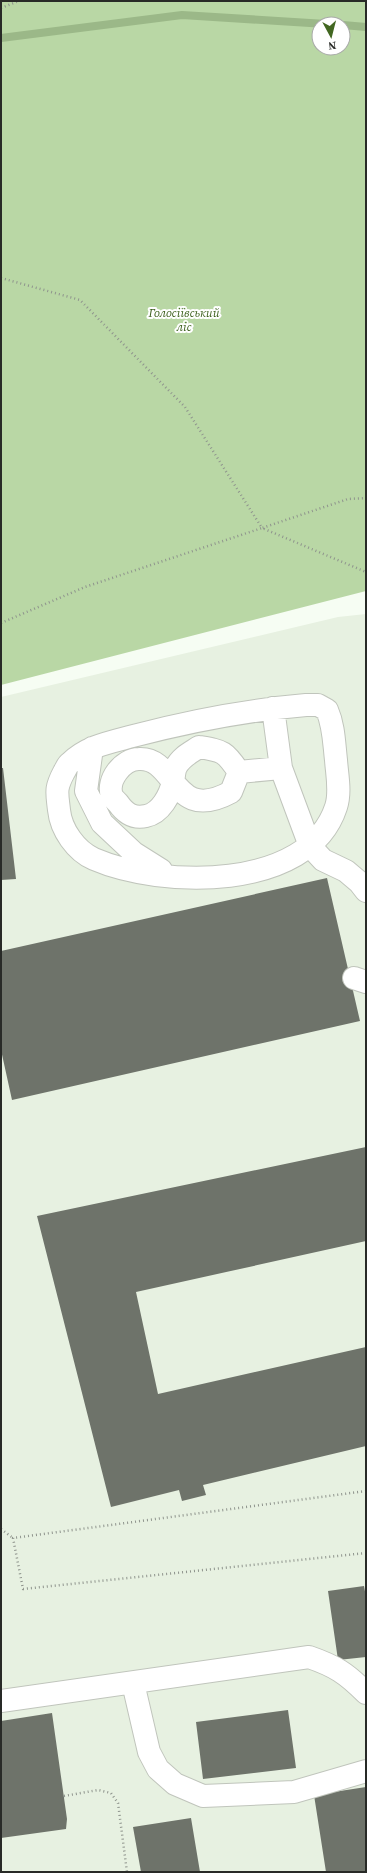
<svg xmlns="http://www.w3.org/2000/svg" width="367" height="1873" font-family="'Source Serif 4',serif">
  <rect width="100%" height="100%" fill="#f6fdf3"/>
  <path fill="#e7f1e1" d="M366,614V1872H1V697L338,617Z"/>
  <path fill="#b9d7a5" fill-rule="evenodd" d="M1,1H366V591L1,685ZM319,24H343V48H319Z"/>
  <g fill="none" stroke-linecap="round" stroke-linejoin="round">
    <path stroke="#9bb888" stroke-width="8" d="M343,25L366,27
      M1,38L182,15L326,24"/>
  </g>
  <path fill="#6e736a" d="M1,768H3L16,879L1,880Z
    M327,878L360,1021L12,1100L1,1050V951Z
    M366,1147V1241L136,1292L158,1394L366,1347V1446L203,1485L206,1495L182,1501L179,1490L111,1507L37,1216Z
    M364,1586L366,1597V1657L338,1660L328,1591Z
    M288,1710L296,1768L203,1779L196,1722Z
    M52,1713L67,1819L66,1829L1,1838V1721Z
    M366,1787V1872H326L314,1795Z
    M191,1818L200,1872H141L133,1827Z"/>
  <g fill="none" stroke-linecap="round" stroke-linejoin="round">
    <defs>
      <path id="minor" d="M306,705H318L327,710C334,726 334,743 336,760C337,775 341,792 336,807C308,892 161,888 94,859C76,851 61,830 59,810C57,792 55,789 64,772C66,769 67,765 70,763C87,746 111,742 133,736C190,721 248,710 306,705Z
        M273,708L281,768L310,846L323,860L346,871L359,882L366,891
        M92,748L86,791L102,823L134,853L161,870
        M239,772C225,751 223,751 199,747C190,753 181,757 176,767C174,771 174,777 173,782C170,795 161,813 146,816C133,819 125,813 118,803C116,801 113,798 112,796C106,780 123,759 139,759C177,757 172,824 231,792L239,772
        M239,772L281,768
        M354,978L366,982
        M133,1683L149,1752L158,1769L175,1784L203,1796L294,1792L366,1771
        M1,1701L309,1657C335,1666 346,1673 366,1693"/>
    </defs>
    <use href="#minor" stroke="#c0c5bc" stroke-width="24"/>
    <path stroke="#8f948d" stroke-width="2.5" stroke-dasharray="1 3" stroke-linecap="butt" d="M1,8L19,1
      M1,278L80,300L185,407L262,528L348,499L366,498
      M1,623L85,587L262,528L366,572
      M366,1491L13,1538L23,1589L366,1553
      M1,1529L13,1538
      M64,1796L98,1790L111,1793L118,1803L127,1872"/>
    <use href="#minor" stroke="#fff" stroke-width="22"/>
  </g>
  <g text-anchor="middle" stroke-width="4" stroke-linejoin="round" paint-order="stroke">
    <g font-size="12" font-style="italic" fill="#3a5e1a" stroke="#fff">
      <text x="184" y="317">Голосіївський<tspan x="184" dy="14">ліс</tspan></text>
    </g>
  </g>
  <rect width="367" height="1873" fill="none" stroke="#282a27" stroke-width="4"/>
  <g transform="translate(331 36) rotate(173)"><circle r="19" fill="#ffffff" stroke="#a9aaa9"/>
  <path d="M0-3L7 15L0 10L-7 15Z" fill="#426721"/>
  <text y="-6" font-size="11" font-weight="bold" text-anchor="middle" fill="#282a27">N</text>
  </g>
</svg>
